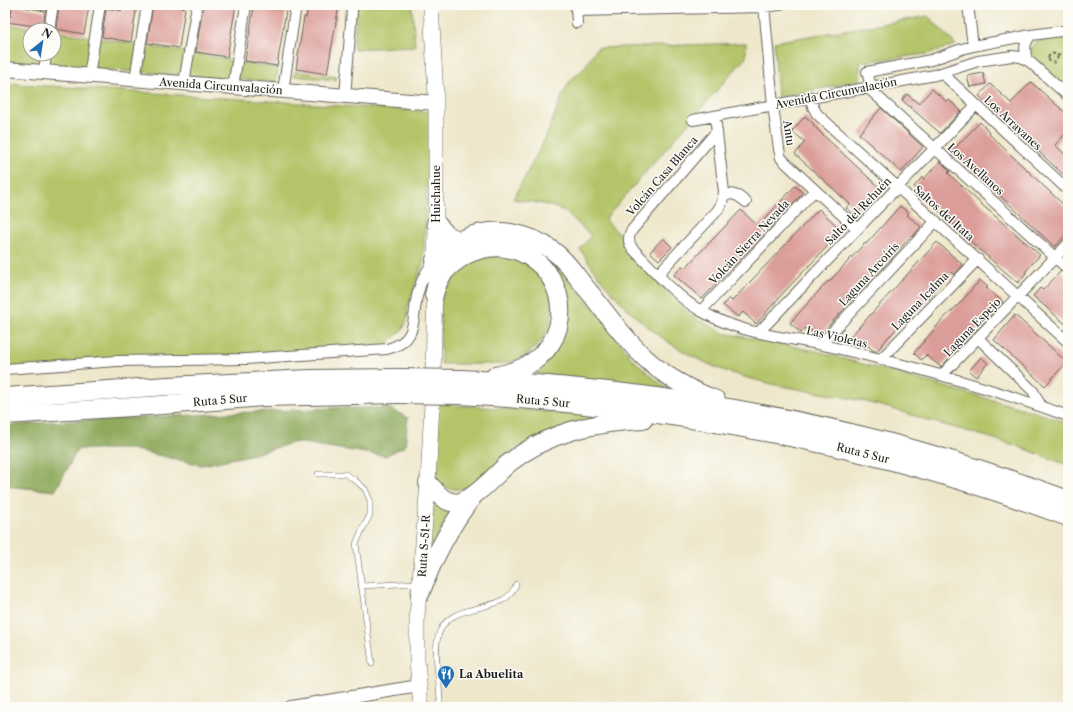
<svg xmlns="http://www.w3.org/2000/svg" width="1073" height="712" font-family="'Libre Caslon Text',serif">
  <rect width="100%" height="100%" fill="#fdfcf7"/>
  <filter id="ink" filterUnits="userSpaceOnUse"><feTurbulence type="fractalNoise" baseFrequency=".025" numOctaves="2"/><feDisplacementMap in="SourceGraphic" scale="8" xChannelSelector="R" yChannelSelector="G"/><feConvolveMatrix kernelMatrix="1 2 1 2 8 2 1 2 1" color-interpolation-filters="sRGB"/></filter>
  <filter id="wash" filterUnits="userSpaceOnUse"><feTurbulence type="fractalNoise" baseFrequency=".012" numOctaves="4" result="noise"/><feDisplacementMap in="SourceGraphic" scale="16" xChannelSelector="R" yChannelSelector="G"/><feGaussianBlur stdDeviation="0.9" result="paint"/><feColorMatrix in="noise" values="0 0 0 0 0 0 0 0 0 0 0 0 0 0 0 0 0 1.4 0 .05"/><feComposite in="paint" operator="in"/></filter>
  <g filter="url(#wash)">
    <rect width="100%" height="100%" fill="#eee7cb"/>
    <path fill="#b4c569" stroke="#687042" d="M357,5H412L415,46L353,49Z
      M928,16L956,45L927,54L860,62V81L778,97L774,42Z
      M5,24L46,30H30V54H54V31L228,59L229,62L245,63L278,68L276,82L5,62Z
      M1061,37H1068V89L1034,59L1030,50C1034,38 1051,39 1061,37Z
      M746,43V57L605,219L622,237L625,249L692,316L724,333L816,351L1035,412L1068,423V465C1050,459 1032,451 1014,445C986,436 958,429 930,421C909,414 888,407 866,402C827,393 787,389 748,378C676,359 618,311 580,249L591,236C581,227 572,215 559,209C545,203 528,202 513,199L546,137L562,96L570,81L584,68L597,48Z
      M295,71L336,77V80L294,76Z
      M5,83L431,112L423,262L407,309L408,317L403,329L381,349L5,369Z
      M524,247L543,250L606,322L631,358L669,391L526,372L566,327L569,306L565,287L558,273Z
      M509,254C518,259 529,263 536,269C540,272 542,278 544,282C566,318 541,358 501,364H441L440,309L443,292L449,279L472,258Z
      M437,404L602,415C569,427 534,436 505,455C491,464 481,483 465,488C450,491 445,488 434,479Z
      M432,500L451,511L426,556Z"/>
    <path fill="#8faa5d" stroke="#56633c" d="M334,408H389L408,418L405,446L385,456L296,442L254,454L202,465L131,449H78L55,491L5,486V426L51,422Z"/>
    <g id="blocks">
      <path fill="#db9d99" d="M12,5L45,11L43,27L6,22L11,15Z
        M59,5L89,6L84,34L56,29Z
        M123,5H137L131,42L102,37L106,8L122,11Z
        M153,5H166L185,8L179,48L147,43Z
        M203,5H236L227,57L196,52Z
        M254,5H287L277,66L245,61Z
        M308,5H339L327,74L296,69L304,17L306,18Z
        M983,73L986,84L970,87L967,76Z
        M1031,82L1068,115V131L1055,145L1068,157V179L979,96L990,84L1011,103Z
        M932,89L947,102L949,100L961,111L940,133L902,100L907,94L919,104Z
        M881,108L923,147L901,172L859,134Z
        M805,116L814,124L813,125L822,134L882,190L875,199L872,197L855,216L846,208L850,204L795,154L805,142L792,131Z
        M980,122L990,133L989,134L1068,209V232L1055,247L952,151Z
        M940,161L950,171L948,173L981,204L1040,255L1025,272L1026,273L1018,283L972,243L914,187L922,177L924,179Z
        M795,186L803,193L702,299L674,275L682,266L685,268L741,210L758,226Z
        M900,206L909,213L907,215L921,227L912,237L911,236L892,258L818,337L806,327L801,333L790,323L828,281L829,282L850,259L865,243L866,244Z
        M819,209L842,231L783,293L756,324L743,312L738,317L723,305L729,298L732,301Z
        M663,238L672,247L659,260L650,252Z
        M937,242L963,265L954,275L951,272L935,290H934L928,298L927,297L913,313L912,312L905,321L897,328L890,336V335L877,351H874L863,342L860,345L850,337Z
        M1061,271L1068,277V326L1033,296L1040,288L1043,290Z
        M980,280L988,287L986,288L1003,302L941,367L926,355L921,360L914,353L943,319L959,304Z
        M1015,315L1067,362L1045,386L994,340Z
        M981,357L988,363L976,377L969,371Z"/>
    </g>
  </g>
  <g filter="url(#ink)">
    <use href="#blocks" fill-opacity="0" stroke="#666359" stroke-width="1"/>
    <g fill="none" stroke-linecap="round" stroke-linejoin="round">
      <defs>
        <path id="service" d="M318,474H345L355,480L365,489L370,500V515L362,530L356,544L372,664
          M361,586L418,583
          M440,707C441,686 433,656 438,637C447,597 506,618 516,584"/>
        <path id="minor" d="M576,5L577,23
          M764,5L773,106L779,149L781,158L786,163L857,229
          M968,5L973,46
          M576,11L764,7L779,5
          M5,14L6,5
          M49,30L53,5
          M1027,60C1024,49 1024,44 1031,35
          M44,72L46,54
          M942,73L1068,190
          M89,76L100,5
          M135,79L147,5
          M184,83L197,5
          M871,86L867,72L931,60L962,49L973,46L1031,35L1061,31H1068
          M233,87L246,5
          M867,87L1068,269
          M283,91L296,5
          M345,96L352,11L350,5
          M811,97L813,107L817,114L1068,342
          M693,120L935,75L978,61L1012,56L1021,57L1030,62L1068,96
          M717,131L632,230C628,236 628,242 632,248C654,270 674,295 701,311C744,336 786,336 832,347C912,366 991,388 1068,416
          M724,192L738,196L746,202
          M658,274L717,211L722,203L724,192L715,116
          M701,311L815,190
          M758,333L976,105
          M978,338L1033,391L1041,406
          M821,344L936,221
          M881,359L978,259
          M5,369L117,361L246,359L387,349C418,341 412,321 417,296C420,283 426,270 435,260
          M942,375L1068,244"/>
        <path id="tertiary" d="M291,707L419,686"/>
        <path id="secondary" d="M5,69L436,103"/>
        <path id="primary" d="M421,707L417,660V617L428,483L433,384L436,223V97L431,5"/>
        <path id="motorway" d="M436,223L447,235L458,240
          M435,260C450,243 468,234 490,232C518,230 548,242 566,263C575,273 582,284 591,294C607,315 624,338 644,357C664,376 690,390 716,400
          M434,295C438,276 448,266 464,256C479,248 495,245 511,249C560,261 578,323 539,357C527,368 511,373 495,376
          M461,379C595,386 729,403 859,435C930,452 1000,475 1068,500
          M460,395C668,406 873,444 1068,517
          M5,397L168,386L310,379L399,378
          M5,415L163,405L263,397L399,394
          M428,483C437,492 444,505 460,502C475,499 497,473 509,463C548,432 594,422 643,420
          M420,594C433,558 450,525 474,495"/>
      </defs>
      <use href="#service" stroke="#666359" stroke-width="6"/>
      <use href="#minor" stroke="#666359" stroke-width="12"/>
      <use href="#tertiary" stroke="#666359" stroke-width="14"/>
      <use href="#secondary" stroke="#666359" stroke-width="16"/>
      <use href="#primary" stroke="#666359" stroke-width="16"/>
      <use href="#motorway" stroke="#666359" stroke-width="20"/>
      <path stroke="#666359" stroke-width="2" stroke-dasharray="3 3" stroke-linecap="butt" d="M1065,39L1068,64
        M1048.5 58a4.5 4.5 0 1 1 9 0a4.5 4.5 0 1 1-9 0Z
        M1057,56L1068,51"/>
      <use href="#service" stroke="#fff" stroke-width="5"/>
      <use href="#minor" stroke="#fff" stroke-width="10"/>
      <use href="#tertiary" stroke="#fff" stroke-width="12"/>
      <use href="#secondary" stroke="#fff" stroke-width="14"/>
      <use href="#primary" stroke="#fff" stroke-width="15"/>
      <use href="#motorway" stroke="#fff" stroke-width="18"/>
      <defs>
        <path id="motorway-bridge" d="M399,378L461,379
          M399,394L460,395"/>
      </defs>
      <use href="#motorway-bridge" stroke="#666359" stroke-width="20" stroke-linecap="butt"/>
      <use href="#motorway-bridge" stroke="#fff" stroke-width="18"/>
    </g>
  </g>
  <defs>
    <symbol id="restaurant-pin" viewBox="-11 -11 22 30"><path d="M0 17L-7.5 6A9.5 9.5 0 1 1 7.5 6Z" fill="#1f6fb2" stroke="#fdfcf7"/><path d="M-5-6h1v4h1v-4h1v4h1v-4h1v5L-1.5 .5V6h-2V.5L-5-1ZM5-6V6H3V1.5H1.5Q1.5-4 5-6Z" fill="#fff"/></symbol>
  </defs>
  <g fill-rule="evenodd">
    <use href="#restaurant-pin" x="436" y="664" width="20" height="27"/>
  </g>
  <g text-anchor="middle" stroke-width="3" stroke-linejoin="round" paint-order="stroke">
    <g font-size="11" fill="#1c1c1c" stroke="#fdfcf7">
      <text transform="translate(221 86) rotate(4)" y="4">Avenida Circunvalación</text>
      <text transform="translate(836 93) rotate(-11)" y="4">Avenida Circunvalación</text>
      <text transform="translate(1013 123) rotate(43)" y="4">Los Arrayanes</text>
      <text transform="translate(789 133) rotate(82)" y="4">Antu</text>
      <text transform="translate(976 169) rotate(42)" y="4">Los Avellanos</text>
      <text transform="translate(662 176) rotate(-49)" y="4">Volcán Casa Blanca</text>
      <text transform="translate(436 194) rotate(-90)" y="4">Huichahue</text>
      <text transform="translate(858 211) rotate(-46)" y="4">Salto del Rehuén</text>
      <text transform="translate(944 213) rotate(42)" y="4">Saltos del Itata</text>
      <text transform="translate(749 242) rotate(-47)" y="4">Volcán Sierra Nevada</text>
      <text transform="translate(869 274) rotate(-47)" y="4">Laguna Arcoíris</text>
      <text transform="translate(920 301) rotate(-46)" y="4">Laguna Icalma</text>
      <text transform="translate(972 327) rotate(-46)" y="4">Laguna Espejo</text>
      <text transform="translate(837 337) rotate(13)" y="4">Las Violetas</text>
      <text transform="translate(220 400) rotate(-5)" y="4">Ruta 5 Sur</text>
      <text transform="translate(543 401) rotate(5)" y="4">Ruta 5 Sur</text>
      <text transform="translate(863 453) rotate(14)" y="4">Ruta 5 Sur</text>
      <text transform="translate(424 546) rotate(-86)" y="4">Ruta S-51-R</text>
    </g>
    <g font-size="11" font-weight="bold" fill="#1c1c1c" stroke="#fdfcf7" text-anchor="start">
      <text x="459" y="678">La Abuelita</text>
    </g>
  </g>
  <rect width="1073" height="712" fill="none" stroke="#fdfcf7" stroke-width="20"/>
  <g transform="translate(42 42) rotate(30)"><circle r="19" fill="#fdfcf7" stroke="#a3a29f"/>
  <path d="M0-3L7 15L0 10L-7 15Z" fill="#1f6fb2"/>
  <text y="-6" font-size="11" font-weight="bold" text-anchor="middle" fill="#1c1c1c">N</text>
  </g>
</svg>
